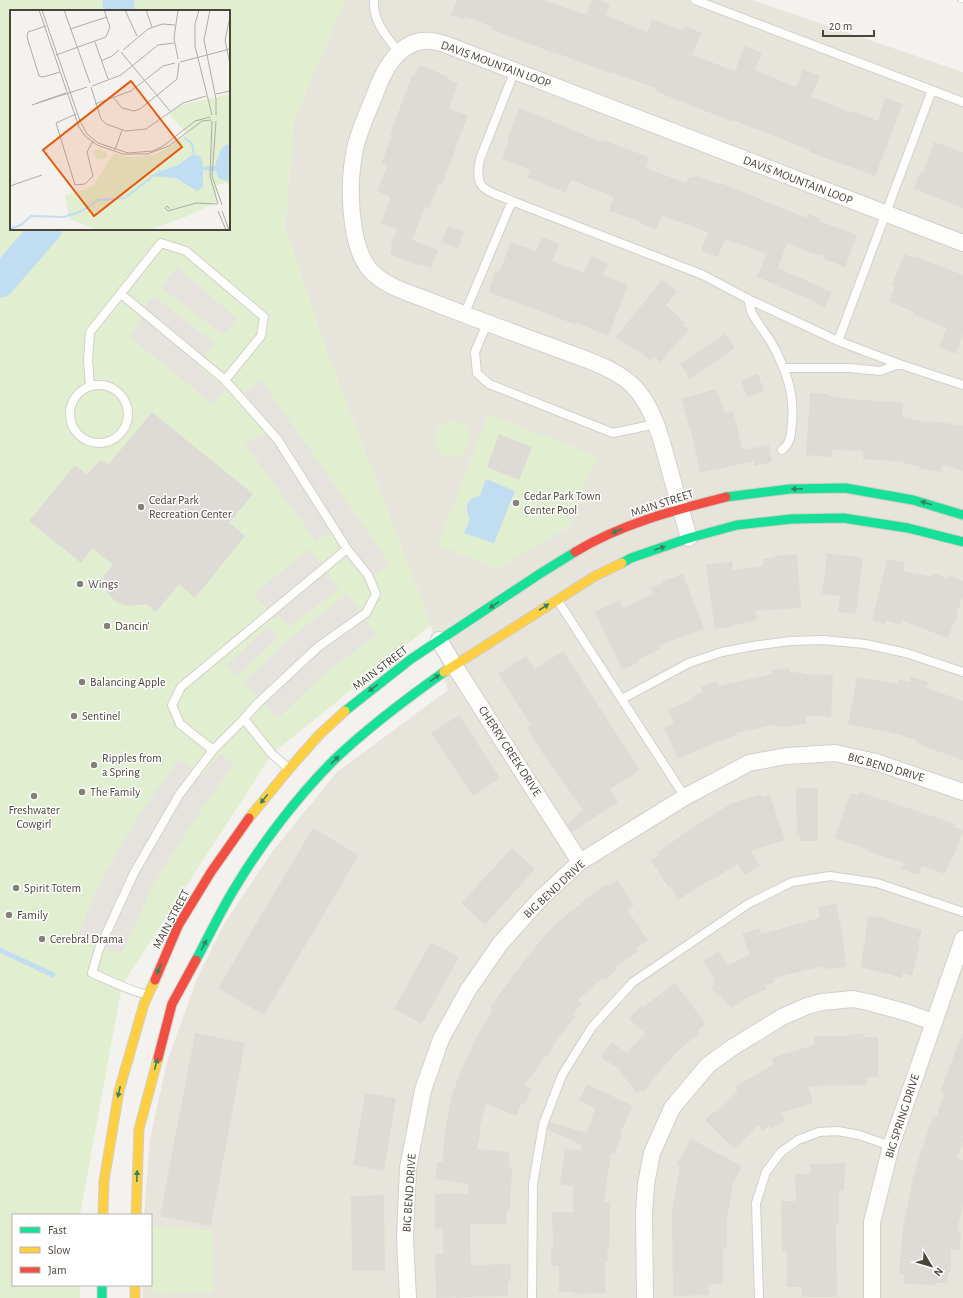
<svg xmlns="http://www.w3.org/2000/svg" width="963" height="1298" font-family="'Alegreya Sans',sans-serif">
  <rect width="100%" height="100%" fill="#f4f2ee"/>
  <path fill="#e7e4dc" d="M345,0H752L963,72V1298H143L142,1285H151V1215H144L150,1139L167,1062L196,981L224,924L272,852L336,773L448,690L431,625L326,349L285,227L294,120Z"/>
  <path fill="#e1eecf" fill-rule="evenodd" d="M0,0H345L294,120L285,227L326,349L431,625L272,754L122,985L80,1215H13V1285H80V1298H0ZM11,11H229V229H11Z
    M488,414L597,456L587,479L570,526L497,569L438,545Z
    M434 439a18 18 0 1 1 36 0a18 18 0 1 1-36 0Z
    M152,1226L212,1230L213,1292L163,1294L155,1295L152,1289Z"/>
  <path fill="#e6e3df" d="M177,267L237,319L223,335L161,287Z
    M154,296L214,343L197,366L226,390L212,404L130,337L141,319L145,306Z
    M261,380L390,564L373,575L337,526L316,541L245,444L267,432L242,395Z
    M309,549L339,589L289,627L279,616L275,619L254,594Z
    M347,594L376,635L330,669L277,719L244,682L286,642Z
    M268,626L278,637L237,676L227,665Z
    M220,754L234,764L200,811L153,884L122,954L77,938L99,884L137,818L179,759L192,769L202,775Z"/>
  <path fill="#c0ddf1" d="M486,479L515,491L494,543L464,533L470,519C464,507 466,499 480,496Z"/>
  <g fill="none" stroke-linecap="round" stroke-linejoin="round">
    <path stroke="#c0ddf1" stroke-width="5" d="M0,950L53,975"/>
    <path stroke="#c0ddf1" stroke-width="31" d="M118,0L119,11
      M0,282L46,229"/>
  </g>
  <path fill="#dedbd6" d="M457,0H543L586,15L592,0H599L610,4L606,15L647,32L652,19L683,31L685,26L702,33L692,55L735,71L745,46L762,53L755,70L796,87L803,69L820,76L811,97L853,113L854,111L878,121L885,98L903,104L875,176L809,152L810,150L754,128V129L734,120L733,122L655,91L656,88L610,72V73L559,54V55L491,29L492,27L465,16L464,20L451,15Z
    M419,65L449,77L448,79L458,83L449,109L468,115L442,184L439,183L430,208L425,207L412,240L438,250L431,268L420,264V266L390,254L392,247H390L397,229L381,223L391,197L377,191L387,166L381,164L392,136L390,135L412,75L414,76Z
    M519,108L602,142L603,140L649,157L646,168L686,183L689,177L693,178L694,175L718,184L721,183L807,218L808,214L820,218L819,221L857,235L845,267L824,259L825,256L811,253L787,243L778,268L832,292L825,308L809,299L779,287L780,286L757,277L766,254L725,239L718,257L701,251L708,232L662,216L656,229L639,223V221L609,211L614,197L571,180L566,193L527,177L530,170L502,159L508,142L507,141Z
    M934,142L963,152V208L914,189L920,172L923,173Z
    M448,226L464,232L458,249L441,242Z
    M542,237L559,244L552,261L584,273L591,256L608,263L603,275L628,285L608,336L577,323V325L489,292L495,271L499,273L511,242L536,251Z
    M904,254L913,258L914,256L963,275V334L956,354L939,347L946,328L913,314L914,312L889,302L895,286L892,285Z
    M662,280L677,291L666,305L685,323L683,325L689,330L660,362L654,357L651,361L643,354L615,338Z
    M725,334L735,348L690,379L680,364Z
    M758,374L764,391L747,397L741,380Z
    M715,389L716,392L717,391L725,413L733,411L743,450L769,445L772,462L754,466V461L700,473L692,435L681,399Z
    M810,393L828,394V396L852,399L903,403L902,417L932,423L933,421L963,426V471L943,465L941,472L919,468V466L905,464V462L863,459V451L832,450L831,457L806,455Z
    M152,412L253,494L229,523L245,536L195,598L179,584L156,612L146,604L129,606L120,604L113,599L108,593L104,586L103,577L113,565L92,548L81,563L29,521L75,465L87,475L101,459L108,465Z
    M499,434L532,447L519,480L487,467Z
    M827,553L863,558L856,614L838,612L840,596L822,594Z
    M797,554L801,608L756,611L757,620L734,625V626L715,629L706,565L732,561L733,570L763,566V559L774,558V556Z
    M887,559L905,563L903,571L932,577L933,573L947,578L948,575L963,581V596L957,612L958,614L956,621L954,622L948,638L902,621L901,625L886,621L885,624L872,621Z
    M683,574L704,629L658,646L660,649L638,660L639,662L622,670L595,612L619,600L623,608L653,594L650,588L663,583V581Z
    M563,651L640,770L610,789L618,802L572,832L567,825L583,810L541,751L527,727L531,725L498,674L526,656L535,669Z
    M789,668L790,673L801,672L802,674L833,675L831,717L806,715L807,724L777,727V724L737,733V735L709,745L678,759L664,728L674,723L668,710L693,699L692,696L703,692L701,687L717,681L720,686L772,674L771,670Z
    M857,677L897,684L898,679L909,682L911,677L928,682L926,688L963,701V760L923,746L924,745L916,742L917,740L888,732L848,724Z
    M459,715L500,778L473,796L431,733Z
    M796,788H818V841H800V835L797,836Z
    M860,792L956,824L954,827L963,830L952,860H950L945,874L922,866L919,875L901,869L904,863L869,852V850L835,838L850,793L858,795Z
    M761,794L762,797L770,795L785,840L750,851L760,865L745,875L737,864L712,880L711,879L678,900L670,886L668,887L651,860L658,856L656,853L681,836V835L732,803Z
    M313,828L359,855L264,1015L218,988Z
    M512,848L535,869L485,925L461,903Z
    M617,880L634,905L627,910L648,940L636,948L638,951L615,967L617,969L605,980L603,978L578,1000L582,1003L573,1014L576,1016L557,1040L547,1057L545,1056L538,1067L524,1085L532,1089L525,1104L522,1103L516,1116L486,1103L479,1130L481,1131L477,1149L510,1152L509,1167H512L510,1209L507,1210L506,1224H470L471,1265L511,1264V1282L508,1281V1296L436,1298L435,1254H443V1228L435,1229V1194H468L469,1184L435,1179L437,1162H442L445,1136H444L451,1098L462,1067L474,1043H473L493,1010L490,1008L513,975L547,933L552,927L584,901V900L607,884L608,886Z
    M836,903L843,937L846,967L823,969V966L774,978L775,982L766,986L767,989L744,999V1000L732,1008L712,989L715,979L703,961L718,951L728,965L750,955L742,934L759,928L761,934L820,918L818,907Z
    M868,916L886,918V920L922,930L918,945H920L912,976L903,973L902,978L861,967Z
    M431,942L459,957L422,1024L394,1009Z
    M675,983L706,1024L698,1030L700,1033L682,1047L659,1072L643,1092L640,1090L638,1094L620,1072V1070L601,1057L612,1042L627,1053L645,1033L629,1019L641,1005L643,1007Z
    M195,1033L245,1043L211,1226L160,1216Z
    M849,1034H863V1037H878V1077H867V1085L808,1086L813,1103L781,1113L785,1120L771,1129L769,1126L762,1131L759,1125L734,1149L705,1120L715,1111L716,1113L738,1091L735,1087L745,1080L746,1081L773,1064L772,1058L814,1045V1036H849Z
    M962,1034H963V1141L957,1158L963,1160V1205L957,1231L961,1232L960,1250L951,1249V1272H948L947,1283H936L935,1285L903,1284L905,1275L899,1274L903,1228L914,1173L933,1116L936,1118L944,1093L940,1092Z
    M587,1084L633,1106L620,1133L622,1134L615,1154L611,1153L604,1202H610L609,1250H607L608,1261H605L606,1293L574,1294V1292H559V1266H551V1248H553L552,1212H573V1186L560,1184L565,1148L580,1151L582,1145L548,1130V1126L550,1122L587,1133L595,1108L579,1100Z
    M365,1093L396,1098L384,1171L353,1165Z
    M691,1139L742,1166L733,1184L727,1218V1248H723V1283L708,1285L709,1295L673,1296L672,1210L680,1166L677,1164Z
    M845,1163L844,1191H839V1224H836L837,1297H802V1287H787V1252H782L781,1201H796L795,1174H810V1164Z
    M384,1195L385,1270H352L351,1196Z"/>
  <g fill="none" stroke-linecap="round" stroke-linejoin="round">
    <defs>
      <path id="lane" d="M374,0C372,20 387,38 399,52
        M695,0L963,102
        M515,70L480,159C473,191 487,190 512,201L703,275L748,299L838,341L899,364L963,385
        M748,299C750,303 750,309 752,313C757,323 765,332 771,342C785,367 795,393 792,423C791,434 791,443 782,450
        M464,315L512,201
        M487,323L475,352L477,373L489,384L613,433L656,424
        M838,341L932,90
        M785,368H850L880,371L899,364
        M225,380L278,440L347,549
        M70 414a29 29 0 1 1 58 0a29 29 0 1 1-58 0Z
        M90,386L88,360L90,332L161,243L186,251L264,317L261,336L225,380L121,294
        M558,601L685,797
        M622,699L689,663L722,652L753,646L790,641L824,640L865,644L906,653L963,672
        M244,719L272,754L288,768
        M147,995C128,990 110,981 92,973L99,949L134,873L179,795L213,750L180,724L172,705L181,687L347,549L368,575L376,594L366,613L318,647L257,704L240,723L213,750
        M532,1298L533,1184L543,1125L562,1075L592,1027L633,982L748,904L792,882L830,876L877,883L963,912
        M759,1298L756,1203L766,1172L781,1152L798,1140L819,1132L838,1131L859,1135L891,1146"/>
      <path id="street" d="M689,538C682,514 675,490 669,467C661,439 655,411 636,389C619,369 582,358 558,349C515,333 472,318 430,301C410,293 386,287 371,271C348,246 348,181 355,149C359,131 368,112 375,94C383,72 396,45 422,41C431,40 439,42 447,45L963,243
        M439,640L454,665L580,862
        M408,1298L405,1239L408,1168L423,1090L441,1039L468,990L500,944L540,899L580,862L685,797L749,763L786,756L835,753L876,762L963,792
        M645,1298L644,1214L646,1184L652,1153L672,1108L708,1065L733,1047L782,1017L807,1006L822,1002L853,999L868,1002L908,1013L933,1022
        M872,1298V1222L891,1146L963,939"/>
      <path id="fast" d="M726,497L790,489L845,488L913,500L963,515
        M622,563L631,558L689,538L737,525L791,519L843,518L908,528L963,542
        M345,711L411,659L541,573L575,552
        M196,960C209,936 221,910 236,886C262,843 298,796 333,761C367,728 406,699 444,672
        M102,1285V1298"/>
      <path id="slow" d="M444,672L595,576L622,563
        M249,818L289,769L319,735L345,711
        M103,1215L104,1181L119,1091L144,1004L155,980
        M136,1215L139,1129L158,1058
        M135,1285V1298"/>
      <path id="jam" d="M575,552C620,524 675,510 726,497
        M155,980L178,926L211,872L249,818
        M158,1058L172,1004L196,960"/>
    </defs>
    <use href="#lane" stroke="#d2d0cb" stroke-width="10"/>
    <use href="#street" stroke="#d2d0cb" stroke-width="18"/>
    <use href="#fast" stroke="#d3cfc5" stroke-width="11"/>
    <use href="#slow" stroke="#d3cfc5" stroke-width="11"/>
    <use href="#jam" stroke="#d3cfc5" stroke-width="11"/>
    <use href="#lane" stroke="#fdfdfc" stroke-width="8"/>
    <use href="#street" stroke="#fdfdfc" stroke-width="16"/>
    <use href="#fast" stroke="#16e098" stroke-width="9"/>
    <use href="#slow" stroke="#ffcf43" stroke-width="9"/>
    <use href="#jam" stroke="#f24e42" stroke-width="9"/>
    <defs>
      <path id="rail" d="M959,0L963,1"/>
    </defs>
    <use href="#rail" stroke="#dbdbda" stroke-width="4.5"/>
    <use href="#rail" stroke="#fff" stroke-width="3" stroke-dasharray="9" stroke-linecap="butt"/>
  </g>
  <defs><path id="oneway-solid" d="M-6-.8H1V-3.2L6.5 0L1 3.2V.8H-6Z"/></defs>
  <g fill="#36825f">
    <use href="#oneway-solid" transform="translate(797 489) rotate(179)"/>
    <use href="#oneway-solid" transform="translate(926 503) rotate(-163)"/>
    <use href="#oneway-solid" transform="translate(617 531) rotate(156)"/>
    <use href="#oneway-solid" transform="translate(660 548) rotate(-19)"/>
    <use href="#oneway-solid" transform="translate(494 605) rotate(146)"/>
    <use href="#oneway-solid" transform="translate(544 607) rotate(-33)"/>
    <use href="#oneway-solid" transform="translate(435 678) rotate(-35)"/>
    <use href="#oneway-solid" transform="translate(373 688) rotate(142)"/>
    <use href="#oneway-solid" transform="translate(335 760) rotate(-44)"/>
    <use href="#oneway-solid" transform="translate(264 799) rotate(129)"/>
    <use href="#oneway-solid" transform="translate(204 945) rotate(-62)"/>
    <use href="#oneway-solid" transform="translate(159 969) rotate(114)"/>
    <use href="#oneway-solid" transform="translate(156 1064) rotate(-75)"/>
    <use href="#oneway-solid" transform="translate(119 1092) rotate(102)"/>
    <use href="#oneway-solid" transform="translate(137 1176) rotate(-88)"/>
  </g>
  <g fill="#868178" stroke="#fff" stroke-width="1.5">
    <circle cx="516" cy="503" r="4"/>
    <circle cx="141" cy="507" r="4"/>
    <circle cx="80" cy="584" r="4"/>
    <circle cx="107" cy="626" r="4"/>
    <circle cx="82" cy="682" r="4"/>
    <circle cx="74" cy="716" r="4"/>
    <circle cx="94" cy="765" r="4"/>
    <circle cx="82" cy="792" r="4"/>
    <circle cx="34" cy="796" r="4"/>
    <circle cx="16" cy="888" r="4"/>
    <circle cx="9" cy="915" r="4"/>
    <circle cx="42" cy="939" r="4"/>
  </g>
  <g text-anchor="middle" stroke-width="3" stroke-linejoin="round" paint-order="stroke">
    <g font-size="12" fill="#4b4439" stroke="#fff">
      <text transform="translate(496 64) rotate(20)" y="4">DAVIS MOUNTAIN LOOP</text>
      <text transform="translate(798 180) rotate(21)" y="4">DAVIS MOUNTAIN LOOP</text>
      <text transform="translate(662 503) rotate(-18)" y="4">MAIN STREET</text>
      <text transform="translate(380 668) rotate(-37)" y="4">MAIN STREET</text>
      <text transform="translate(510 751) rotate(57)" y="4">CHERRY CREEK DRIVE</text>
      <text transform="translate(886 767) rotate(16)" y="4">BIG BEND DRIVE</text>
      <text transform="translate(554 889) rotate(-43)" y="4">BIG BEND DRIVE</text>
      <text transform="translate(171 919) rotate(-62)" y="4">MAIN STREET</text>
      <text transform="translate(902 1116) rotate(-72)" y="4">BIG SPRING DRIVE</text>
      <text transform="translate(409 1193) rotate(-86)" y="4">BIG BEND DRIVE</text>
    </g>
    <g font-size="12" fill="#4b4439" stroke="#fff" text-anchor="start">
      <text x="524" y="500">Cedar Park Town<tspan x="524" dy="14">Center Pool</tspan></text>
      <text x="149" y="504">Cedar Park<tspan x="149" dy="14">Recreation Center</tspan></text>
      <text x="88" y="588">Wings</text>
      <text x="115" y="630">Dancin'</text>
      <text x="90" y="686">Balancing Apple</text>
      <text x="82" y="720">Sentinel</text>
      <text x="102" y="762">Ripples from<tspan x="102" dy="14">a Spring</tspan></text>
      <text x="90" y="796">The Family</text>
      <text x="34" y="814" text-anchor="middle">Freshwater<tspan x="34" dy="14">Cowgirl</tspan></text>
      <text x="24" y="892">Spirit Totem</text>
      <text x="17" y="919">Family</text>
      <text x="50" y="943">Cerebral Drama</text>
    </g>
  </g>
  <g transform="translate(10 10)">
    <rect width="220" height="220" fill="#f4f2ee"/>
    <path d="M220,84V175L215,173L206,176V192L178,206L138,220H87L59,209L55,185L77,179L84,174L104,143L121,147L144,145L163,135L177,124L159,104L171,95ZM89,139L96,142L98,147L89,149V153L83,141Z" fill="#e1eecf"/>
    <path d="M217,134L220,136V172L208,168L206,161L193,160V177L187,181L166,168L140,166L149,162L148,158L150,161L155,160L170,154L183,144L191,147L193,157L205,156L211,139Z" fill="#c0ddf1"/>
    <path fill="none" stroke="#c0ddf1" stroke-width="2" d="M174,127L182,134L184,144M116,187L143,166M0,219L11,215L21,206L54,207L72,201L88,190L115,188"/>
    <path fill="none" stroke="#b0aca6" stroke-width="1" d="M29,0L69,117L75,126L87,135L113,144H137L159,136L192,111L201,110M32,0L70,111L77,124L88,133L118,143L143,141L153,136L185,111L200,107M54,0L80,73M115,0L127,26M136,0L142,17M168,0L164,28L168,49M189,0L185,14V36L202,105M200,0L194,30L206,89V105M220,7L215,30L220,54M36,16L18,22L17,27L29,66L33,67L50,62M60,19L97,7M85,32L98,69M113,40L138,19L152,14L165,15M111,42L160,101M46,45L96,27L100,17L94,0M91,51L102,46L109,40M170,52L220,39M82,76L111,65L148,35L164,33M81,77L91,109L96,114L116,121L136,119L173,93L196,86M206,84L220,81M104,88L112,98L124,101L130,99L167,69L169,53M27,93L56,83M85,94L121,81L153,56L165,53M22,95L77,77M66,104L46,113L65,175L75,174L83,166L77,142L83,131M202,111L200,166L208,194M206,111L202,166L212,195M105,140L112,120M0,176L32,165M160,199L157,196L155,198L158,201L186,193L207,194M208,201L216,220M212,201L219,220"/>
    <path fill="#e8590c" fill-opacity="0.15" stroke="#e8590c" stroke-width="2" d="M121,71L172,137L84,206L33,140Z"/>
    <rect width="220" height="220" fill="none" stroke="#4b4439" stroke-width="2"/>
  </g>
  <rect x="12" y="1214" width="140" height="72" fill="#ffffff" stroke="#b7b4b0"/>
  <rect x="20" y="1227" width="20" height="6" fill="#16e098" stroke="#b7b4b0"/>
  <text x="48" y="1234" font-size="12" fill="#4b4439">Fast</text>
  <rect x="20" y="1247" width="20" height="6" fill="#ffcf43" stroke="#b7b4b0"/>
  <text x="48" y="1254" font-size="12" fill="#4b4439">Slow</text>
  <rect x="20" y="1267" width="20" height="6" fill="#f24e42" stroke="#b7b4b0"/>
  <text x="48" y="1274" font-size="12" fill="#4b4439">Jam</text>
  <g transform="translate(931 1266) rotate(128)" stroke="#ffffff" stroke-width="3" paint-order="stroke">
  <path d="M0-3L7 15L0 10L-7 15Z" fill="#4b4439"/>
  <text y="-6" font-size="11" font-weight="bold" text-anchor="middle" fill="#4b4439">N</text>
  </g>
  <path d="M823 30v6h51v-6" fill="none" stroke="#4b4439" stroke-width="2"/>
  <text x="829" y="30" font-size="12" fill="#4b4439" stroke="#ffffff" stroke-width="3" paint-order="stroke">20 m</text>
</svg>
